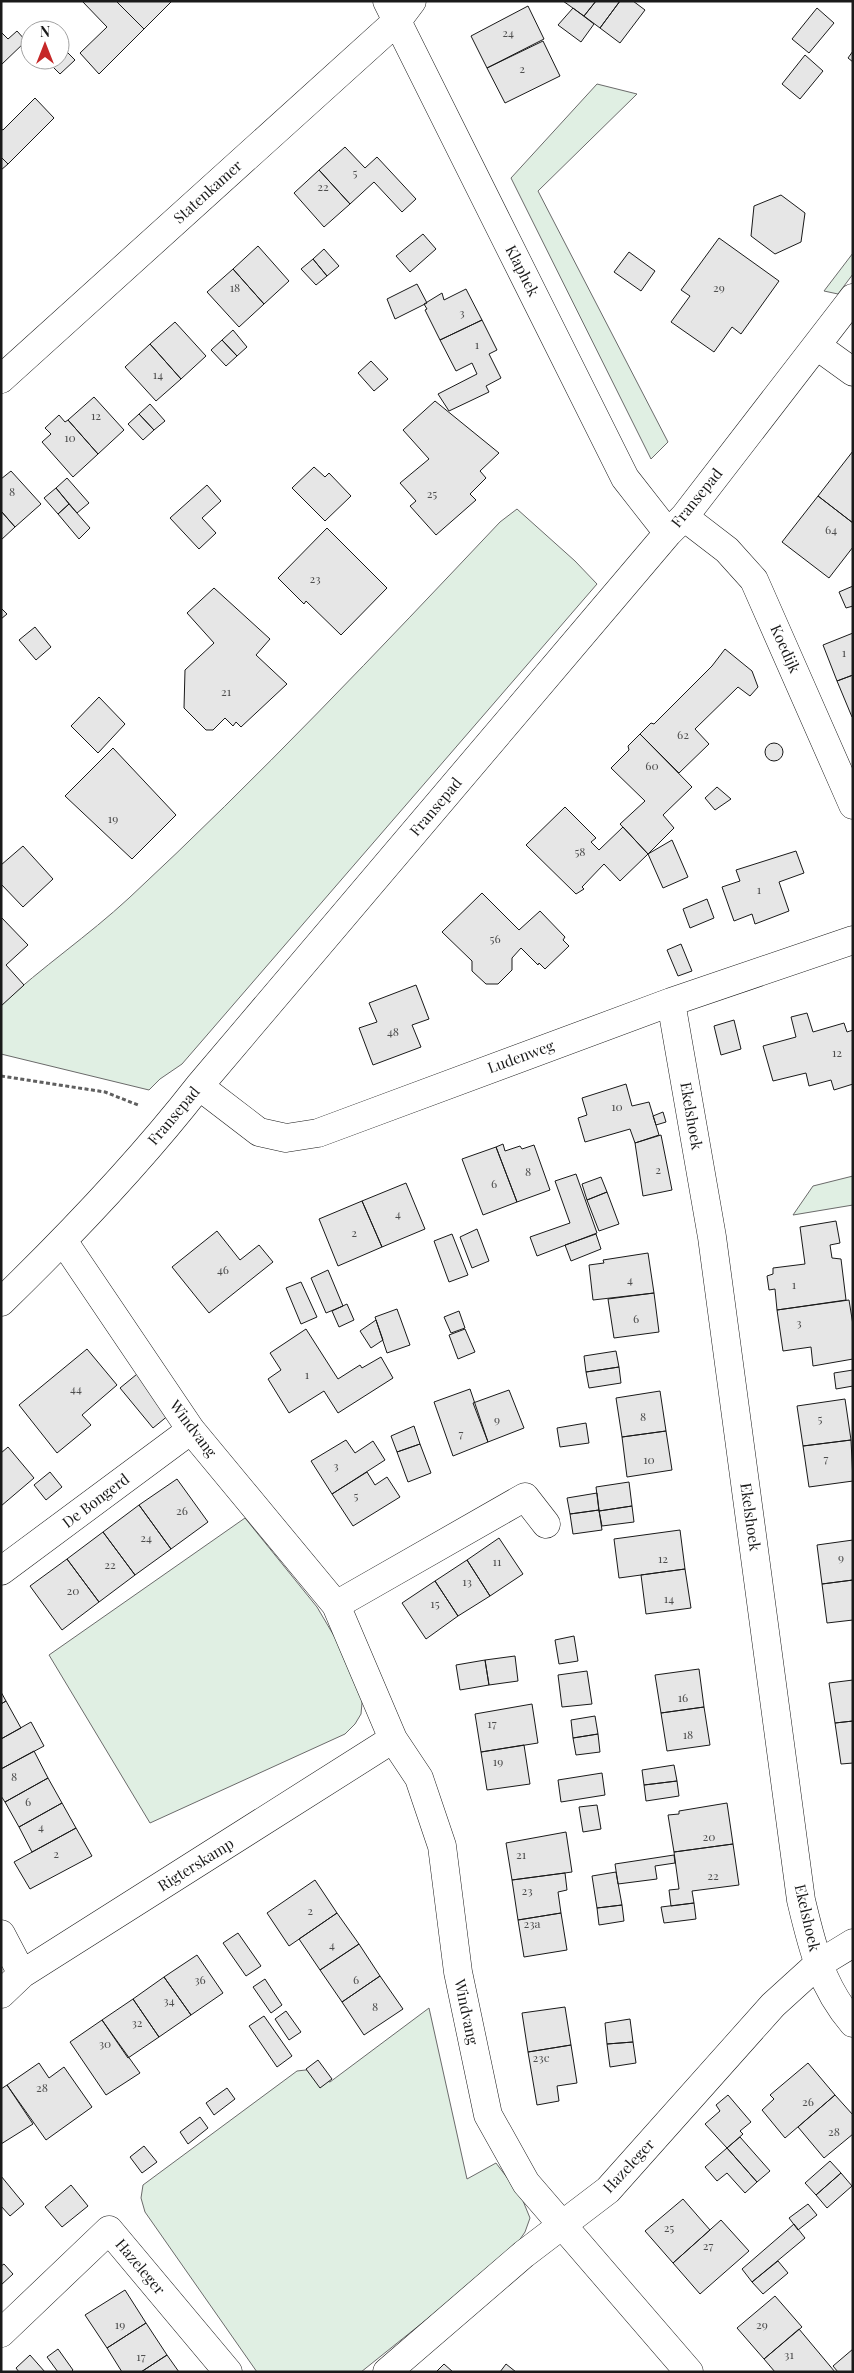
<svg xmlns="http://www.w3.org/2000/svg" width="854" height="2373" font-family="'Playfair Display',serif">
  <rect width="100%" height="100%" fill="#fff"/>
  <path fill="#e0efe3" stroke="#6a6a6a" d="M597,84L637,94L538,191L668,442L651,459L511,178Z
    M853,253V274L838,294L824,291Z
    M517,509L575,561L597,584L182,1064L160,1079L149,1090L1,1054V1005C42,967 88,936 129,898C258,778 379,650 500,522Z
    M853,1176V1205L793,1215L813,1186Z
    M245,1518L317,1607L350,1663L363,1692L361,1714L355,1724L345,1734L150,1823L49,1655Z
    M429,2008L467,2179L496,2163L521,2196L530,2218L525,2232L512,2251L361,2372H257L145,2212L141,2198L143,2185L297,2071L314,2069L321,2079L330,2082Z"/>
  <path fill="#e6e6e6" stroke="#1a1a1a" d="M82,1H116L144,29L99,74L80,53L107,27Z
    M116,1H172L144,29Z
    M563,1H596L584,16Z
    M596,1H620L600,28L584,16Z
    M620,1H633L645,10L620,43L600,28Z
    M528,6L544,39L487,68L471,36Z
    M573,8L594,24L581,42L558,25Z
    M817,8L834,23L809,53L792,39Z
    M17,31L26,41L1,65V32L8,39Z
    M543,41L560,76L505,103L487,68Z
    M60,45L75,60L60,74L46,60H60Z
    M853,51V62L848,58Z
    M805,55L823,71L800,99L782,84Z
    M35,98L54,118L8,164L1,157V129L3,130Z
    M345,147L365,168L377,157L416,199L402,212L374,182L350,204L319,170Z
    M1,157L8,164L1,170Z
    M319,170L350,204L324,227L294,193Z
    M781,195L805,213L801,242L775,254L751,236L754,206Z
    M423,234L436,249L410,272L396,256Z
    M719,238L779,281L741,334L732,327L714,352L671,322L690,296L681,290Z
    M258,246L289,281L264,304L233,269Z
    M324,249L339,266L327,276L313,259Z
    M629,252L655,271L641,291L614,272Z
    M313,259L327,276L316,285L301,269Z
    M233,269L264,304L239,327L207,292Z
    M417,284L427,303L395,319L387,299Z
    M466,289L482,320L440,340L425,310L427,309L424,304L442,293L444,300Z
    M482,320L497,350L489,354L501,378L486,386L489,392L449,411L438,394L477,374L472,363L456,371L440,340Z
    M175,322L206,356L181,379L150,344Z
    M233,330L247,347L237,356L222,340Z
    M222,340L237,356L226,366L211,350Z
    M150,344L181,379L156,401L125,367Z
    M371,361L388,379L374,391L358,373Z
    M94,397L124,430L98,454L68,420Z
    M435,401L499,453L480,471L486,478L470,494L476,500L436,535L410,506L416,501L400,483L429,459L403,430Z
    M150,404L165,421L154,430L139,414Z
    M139,414L154,430L143,440L128,424Z
    M59,415L65,422L68,420L98,454L73,477L42,442L51,434L45,428Z
    M853,451V523L818,496Z
    M314,467L325,477L329,473L351,496L325,521L292,488Z
    M11,471L41,504L15,527L1,511V479Z
    M67,478L89,503L77,513L56,488Z
    M207,485L221,501L202,518L216,533L199,549L170,518Z
    M56,488L69,504L58,514L44,498Z
    M818,496L853,523V547L829,578L782,542Z
    M69,504L90,528L79,539L58,514Z
    M1,511L15,527L1,540Z
    M327,528L387,588L341,635L306,601L304,604L278,578Z
    M853,586V606L846,608L839,592Z
    M214,588L270,639L256,655L287,684L241,727L236,722L233,726L225,718L213,730H206L184,708L185,670L214,643L187,613Z
    M1,608L7,614L1,619Z
    M35,627L51,647L36,660L19,640Z
    M853,633V675L837,681L823,645Z
    M725,649L752,671L758,687L750,696L738,687L695,729L709,744L679,773L640,734L651,723L654,724L712,666Z
    M853,675V716L852,717L837,681Z
    M99,697L125,724L98,753L71,726Z
    M640,734L692,787L663,815L674,828L648,854L620,824L645,801L611,768L629,750L628,746Z
    M765 752a9 9 0 1 1 18 0a9 9 0 1 1-18 0Z
    M113,748L176,815L132,859L65,796Z
    M717,787L731,799L715,810L705,798Z
    M565,807L596,838L591,842L599,850L623,827L648,854L620,881L604,864L582,887L584,889L576,894L526,845Z
    M672,840L688,877L663,888L648,854Z
    M23,846L53,879L23,907L1,884V865Z
    M796,851L804,873L779,882L789,911L755,924L752,914L734,921L722,887L740,881L736,870Z
    M482,893L519,930L540,911L565,937L563,940L569,946L545,969L539,963L538,965L521,948L512,958V970L498,984H486L472,971V961L442,932Z
    M707,899L714,918L690,928L683,909Z
    M1,917L28,945L6,965L24,985L1,1006Z
    M681,944L692,971L678,976L667,950Z
    M416,985L429,1019L412,1025L421,1047L373,1065L359,1028L377,1022L369,1003Z
    M807,1013L813,1032L844,1023L847,1032L853,1030V1084L834,1090L831,1080L809,1086L806,1073L773,1081L763,1046L796,1037L791,1017Z
    M734,1020L741,1049L721,1055L714,1026Z
    M626,1084L632,1106L649,1102L659,1135L635,1143L630,1129L585,1142L578,1118L587,1115L582,1098Z
    M663,1112L666,1122L656,1125L653,1116Z
    M661,1135L672,1190L643,1196L635,1143Z
    M503,1144L505,1151L520,1146L522,1149L534,1145L550,1190L517,1202L496,1147Z
    M496,1147L517,1202L483,1215L462,1159Z
    M576,1174L597,1233L537,1256L530,1237L570,1223L555,1181Z
    M601,1177L607,1192L587,1200L582,1184Z
    M406,1183L425,1229L382,1247L362,1201Z
    M607,1192L619,1224L599,1231L587,1200Z
    M362,1201L382,1247L338,1266L319,1219Z
    M836,1221L840,1243L830,1245L832,1258L841,1259L846,1300L777,1310L775,1289L769,1290L767,1276L773,1274V1268L805,1264L800,1227Z
    M477,1229L489,1261L472,1268L460,1237Z
    M217,1231L240,1260L259,1245L273,1262L209,1313L172,1267Z
    M452,1234L468,1275L449,1282L434,1241Z
    M596,1234L601,1249L571,1261L565,1245Z
    M648,1253L654,1293L593,1300L589,1265L604,1263L603,1260Z
    M328,1270L343,1306L326,1313L311,1278Z
    M301,1282L317,1317L301,1324L286,1288Z
    M654,1293L659,1332L614,1338L608,1299Z
    M849,1300L853,1325V1359L813,1366L811,1347L783,1351L777,1310Z
    M347,1304L354,1320L339,1327L332,1311Z
    M397,1309L410,1345L387,1353L375,1317Z
    M459,1311L465,1328L451,1333L444,1317Z
    M376,1320L383,1340L371,1348L360,1331Z
    M306,1329L338,1379L360,1365L362,1368L381,1357L393,1378L338,1413L324,1391L289,1413L268,1379L281,1370L270,1353Z
    M465,1329L475,1352L458,1359L449,1335Z
    M87,1349L117,1385L82,1415L91,1425L57,1453L19,1405Z
    M616,1351L619,1367L586,1372L584,1356Z
    M619,1367L621,1383L589,1388L586,1372Z
    M142,1370L175,1410L153,1428L120,1388Z
    M853,1370V1386L836,1389L834,1373Z
    M470,1389L488,1442L453,1456L434,1402Z
    M509,1390L524,1428L488,1442L473,1403Z
    M660,1391L666,1431L622,1437L616,1398Z
    M845,1399L851,1440L803,1446L797,1406Z
    M586,1423L589,1443L560,1447L557,1428Z
    M414,1426L420,1444L397,1452L391,1436Z
    M666,1431L672,1470L627,1477L622,1437Z
    M346,1440L355,1453L373,1441L385,1460L332,1494L311,1461Z
    M851,1440L853,1481L809,1487L803,1446Z
    M420,1444L431,1473L408,1482L397,1452Z
    M8,1447L34,1478L1,1506V1453Z
    M50,1472L62,1487L46,1500L34,1485Z
    M367,1472L375,1485L387,1477L400,1497L353,1526L332,1494Z
    M177,1479L208,1522L171,1549L139,1505Z
    M629,1482L632,1506L599,1511L596,1487Z
    M597,1493L599,1510L570,1514L567,1498Z
    M139,1505L171,1549L135,1575L103,1532Z
    M632,1506L634,1522L602,1526L599,1511Z
    M599,1510L602,1530L573,1534L570,1514Z
    M680,1530L685,1569L619,1578L614,1539Z
    M103,1532L135,1575L99,1602L67,1559Z
    M499,1538L523,1574L490,1596L467,1560Z
    M853,1540V1580L822,1584L817,1545Z
    M67,1559L99,1602L62,1630L30,1586Z
    M467,1560L490,1596L458,1616L435,1581Z
    M685,1569L691,1608L646,1614L641,1575Z
    M853,1580V1620L827,1623L822,1584Z
    M435,1581L458,1616L426,1639L402,1603Z
    M574,1636L578,1661L559,1664L555,1640Z
    M515,1656L518,1681L489,1685L485,1660Z
    M485,1660L489,1685L460,1690L456,1665Z
    M699,1669L704,1707L661,1713L655,1675Z
    M587,1671L592,1704L562,1707L558,1675Z
    M853,1680V1721L835,1723L829,1683Z
    M1,1692L6,1701L1,1704Z
    M6,1701L21,1728L1,1739V1704Z
    M532,1704L538,1743L481,1752L475,1714Z
    M704,1707L710,1745L667,1751L661,1713Z
    M595,1716L598,1734L573,1738L571,1720Z
    M853,1721V1763L841,1764L835,1723Z
    M31,1722L44,1746L1,1769V1739Z
    M598,1734L600,1752L576,1755L573,1738Z
    M524,1745L530,1784L487,1790L481,1752Z
    M34,1751L48,1778L5,1802L1,1796V1769Z
    M674,1765L677,1781L644,1785L642,1770Z
    M602,1773L605,1795L561,1802L558,1780Z
    M48,1778L62,1803L19,1827L5,1802Z
    M677,1781L679,1796L646,1801L644,1785Z
    M62,1803L76,1828L32,1852L19,1827Z
    M727,1803L733,1844L674,1852L668,1815L679,1814V1811Z
    M597,1805L601,1829L583,1832L579,1807Z
    M76,1828L92,1856L30,1889L14,1862Z
    M566,1832L572,1872L512,1880L506,1843Z
    M733,1844L739,1885L692,1891L694,1903L671,1906L669,1890L679,1889L674,1852Z
    M674,1855L675,1863L655,1866L657,1879L618,1884L615,1864Z
    M616,1872L622,1905L597,1908L592,1876Z
    M565,1873L567,1890L558,1892L561,1913L518,1920L512,1880Z
    M315,1880L337,1913L289,1946L267,1913Z
    M694,1903L696,1919L664,1923L661,1907Z
    M622,1905L624,1921L599,1925L597,1908Z
    M337,1913L359,1944L320,1970L299,1939Z
    M561,1913L567,1950L524,1957L518,1920Z
    M238,1933L261,1966L246,1976L223,1943Z
    M359,1944L380,1976L342,2002L320,1970Z
    M197,1955L223,1993L191,2015L164,1977Z
    M380,1976L403,2009L364,2035L342,2002Z
    M164,1977L191,2015L159,2037L133,1999Z
    M265,1979L282,2005L271,2013L253,1987Z
    M133,1999L159,2037L128,2058L102,2020Z
    M565,2007L571,2045L528,2052L522,2013Z
    M286,2011L301,2032L289,2040L275,2019Z
    M264,2016L292,2056L277,2067L249,2026Z
    M630,2019L633,2042L607,2044L605,2023Z
    M102,2020L140,2073L106,2095L70,2042Z
    M633,2042L636,2063L610,2067L607,2044Z
    M571,2045L577,2083L557,2086L559,2101L537,2105L528,2052Z
    M318,2060L332,2079L320,2088L306,2069Z
    M39,2063L49,2078L64,2067L92,2107L46,2140L7,2085Z
    M808,2063L835,2095L785,2138L762,2110L774,2099L770,2095Z
    M7,2085L33,2124L1,2144V2089Z
    M227,2088L235,2099L214,2115L206,2103Z
    M728,2095L751,2122L740,2131L743,2134L727,2148L705,2124L720,2111L716,2105Z
    M835,2095L853,2115V2134L824,2158L798,2127Z
    M200,2117L208,2128L188,2144L180,2132Z
    M740,2137L770,2171L757,2182L727,2148Z
    M144,2146L157,2162L142,2173L130,2157Z
    M727,2148L757,2182L745,2193L727,2173L717,2181L705,2167Z
    M830,2161L841,2173L816,2195L805,2183Z
    M841,2173L852,2186L827,2208L816,2195Z
    M1,2176L24,2204L10,2216L1,2206Z
    M71,2185L88,2206L62,2227L45,2207Z
    M683,2199L710,2230L673,2263L645,2231Z
    M808,2204L817,2215L798,2230L789,2218Z
    M721,2220L749,2251L700,2294L673,2263Z
    M794,2224L805,2238L752,2282L742,2269Z
    M778,2261L788,2273L763,2294L752,2282Z
    M4,2264L13,2274L1,2285V2266Z
    M125,2290L146,2323L107,2348L85,2315Z
    M775,2296L802,2327L764,2359L737,2328Z
    M146,2323L167,2355L141,2372H122L107,2348Z
    M799,2329L835,2372H775L764,2359Z
    M58,2349L73,2370L71,2372H58L47,2357Z
    M853,2349V2372H838L833,2366Z
    M30,2355L45,2372H19L16,2368Z
    M167,2355L179,2372H141Z
    M444,2364L453,2372H436Z
    M506,2364L516,2372H500Z"/>
  <g fill="none" stroke-linecap="round" stroke-linejoin="round">
    <defs>
      <path id="street" d="M387,1L625,478L668,533
        M817,346L853,372
        M1,379L397,21L412,1
        M684,517L727,550L754,580L853,805
        M671,1002L712,1237L801,1900C812,1946 821,1986 853,2023
        M199,1086L259,1132L286,1138L318,1133L671,1002L853,940
        M64,1242L191,1430L336,1605L393,1739L419,1778L442,1846L458,1972L488,2115L526,2183L689,2372
        M1,1302C71,1234 139,1163 199,1086L668,533L684,517L853,298
        M1,1571L191,1430
        M336,1605L525,1497L546,1524
        M1,1934L22,1974
        M1,1994L22,1974L393,1739
        M1,2333L109,2230L228,2372
        M387,2372L524,2254L608,2190L773,2005L817,1965L853,1943"/>
    </defs>
    <use href="#street" stroke="#1a1a1a" stroke-width="29"/>
    <path stroke="#5f5f5f" stroke-width="3" stroke-dasharray="4 2.5" stroke-linecap="butt" d="M1,1076L105,1092L138,1105"/>
    <use href="#street" stroke="#fff" stroke-width="28"/>
  </g>
  <g text-anchor="middle" stroke-width="4" stroke-linejoin="round" paint-order="stroke">
    <g font-size="12" fill="#4d4d4d">
      <text x="508" y="37">24</text>
      <text x="522" y="73">2</text>
      <text x="355" y="177">5</text>
      <text x="323" y="191">22</text>
      <text x="235" y="292">18</text>
      <text x="719" y="292">29</text>
      <text x="462" y="317">3</text>
      <text x="477" y="349">1</text>
      <text x="158" y="379">14</text>
      <text x="96" y="420">12</text>
      <text x="70" y="442">10</text>
      <text x="12" y="496">8</text>
      <text x="432" y="498">25</text>
      <text x="831" y="534">64</text>
      <text x="315" y="583">23</text>
      <text x="844" y="657">1</text>
      <text x="226" y="696">21</text>
      <text x="683" y="739">62</text>
      <text x="652" y="770">60</text>
      <text x="113" y="823">19</text>
      <text x="580" y="856">58</text>
      <text x="759" y="894">1</text>
      <text x="495" y="943">56</text>
      <text x="393" y="1036">48</text>
      <text x="837" y="1057">12</text>
      <text x="617" y="1111">10</text>
      <text x="658" y="1174">2</text>
      <text x="528" y="1176">8</text>
      <text x="494" y="1188">6</text>
      <text x="398" y="1218">4</text>
      <text x="354" y="1237">2</text>
      <text x="223" y="1274">46</text>
      <text x="630" y="1284">4</text>
      <text x="794" y="1289">1</text>
      <text x="636" y="1323">6</text>
      <text x="799" y="1327">3</text>
      <text x="307" y="1379">1</text>
      <text x="76" y="1393">44</text>
      <text x="643" y="1421">8</text>
      <text x="820" y="1423">5</text>
      <text x="497" y="1424">9</text>
      <text x="461" y="1438">7</text>
      <text x="826" y="1463">7</text>
      <text x="649" y="1464">10</text>
      <text x="336" y="1470">3</text>
      <text x="356" y="1500">5</text>
      <text x="182" y="1515">26</text>
      <text x="146" y="1542">24</text>
      <text x="841" y="1562">9</text>
      <text x="663" y="1563">12</text>
      <text x="497" y="1566">11</text>
      <text x="110" y="1569">22</text>
      <text x="467" y="1586">13</text>
      <text x="73" y="1595">20</text>
      <text x="669" y="1603">14</text>
      <text x="435" y="1608">15</text>
      <text x="683" y="1702">16</text>
      <text x="492" y="1728">17</text>
      <text x="688" y="1739">18</text>
      <text x="498" y="1766">19</text>
      <text x="14" y="1781">8</text>
      <text x="28" y="1806">6</text>
      <text x="41" y="1831">4</text>
      <text x="709" y="1841">20</text>
      <text x="56" y="1858">2</text>
      <text x="521" y="1859">21</text>
      <text x="713" y="1880">22</text>
      <text x="527" y="1895">23</text>
      <text x="310" y="1915">2</text>
      <text x="532" y="1928">23a</text>
      <text x="332" y="1949">4</text>
      <text x="200" y="1984">36</text>
      <text x="356" y="1984">6</text>
      <text x="169" y="2005">34</text>
      <text x="375" y="2011">8</text>
      <text x="137" y="2027">32</text>
      <text x="105" y="2048">30</text>
      <text x="541" y="2062">23c</text>
      <text x="42" y="2092">28</text>
      <text x="808" y="2106">26</text>
      <text x="834" y="2136">28</text>
      <text x="669" y="2232">25</text>
      <text x="708" y="2250">27</text>
      <text x="120" y="2329">19</text>
      <text x="762" y="2329">29</text>
      <text x="789" y="2359">31</text>
      <text x="141" y="2361">17</text>
    </g>
    <g font-size="15" fill="#1a1a1a" stroke="#fff">
      <text transform="translate(208 192) rotate(-42)" y="5">Statenkamer</text>
      <text transform="translate(522 271) rotate(63)" y="5">Klaphek</text>
      <text transform="translate(697 498) rotate(-51)" y="5">Fransepad</text>
      <text transform="translate(785 649) rotate(66)" y="5">Koedijk</text>
      <text transform="translate(436 807) rotate(-50)" y="5">Fransepad</text>
      <text transform="translate(521 1057) rotate(-20)" y="5">Ludenweg</text>
      <text transform="translate(174 1116) rotate(-50)" y="5">Fransepad</text>
      <text transform="translate(691 1116) rotate(80)" y="5">Ekelshoek</text>
      <text transform="translate(193 1429) rotate(53)" y="5">Windvang</text>
      <text transform="translate(96 1501) rotate(-37)" y="5">De Bongerd</text>
      <text transform="translate(750 1517) rotate(82)" y="5">Ekelshoek</text>
      <text transform="translate(196 1865) rotate(-32)" y="5">Rigterskamp</text>
      <text transform="translate(807 1918) rotate(77)" y="5">Ekelshoek</text>
      <text transform="translate(466 2012) rotate(78)" y="5">Windvang</text>
      <text transform="translate(629 2166) rotate(-47)" y="5">Hazeleger</text>
      <text transform="translate(140 2267) rotate(50)" y="5">Hazeleger</text>
    </g>
  </g>
  <rect width="854" height="2373" fill="none" stroke="#1a1a1a" stroke-width="5"/>
  <g transform="translate(45 45)"><circle r="24" fill="#ffffff" stroke="#a3a3a3"/>
  <path d="M0-4L9 19L0 12L-9 19Z" fill="#c62828"/>
  <text y="-8" font-size="14" font-weight="bold" text-anchor="middle" fill="#1a1a1a">N</text>
  </g>
</svg>
